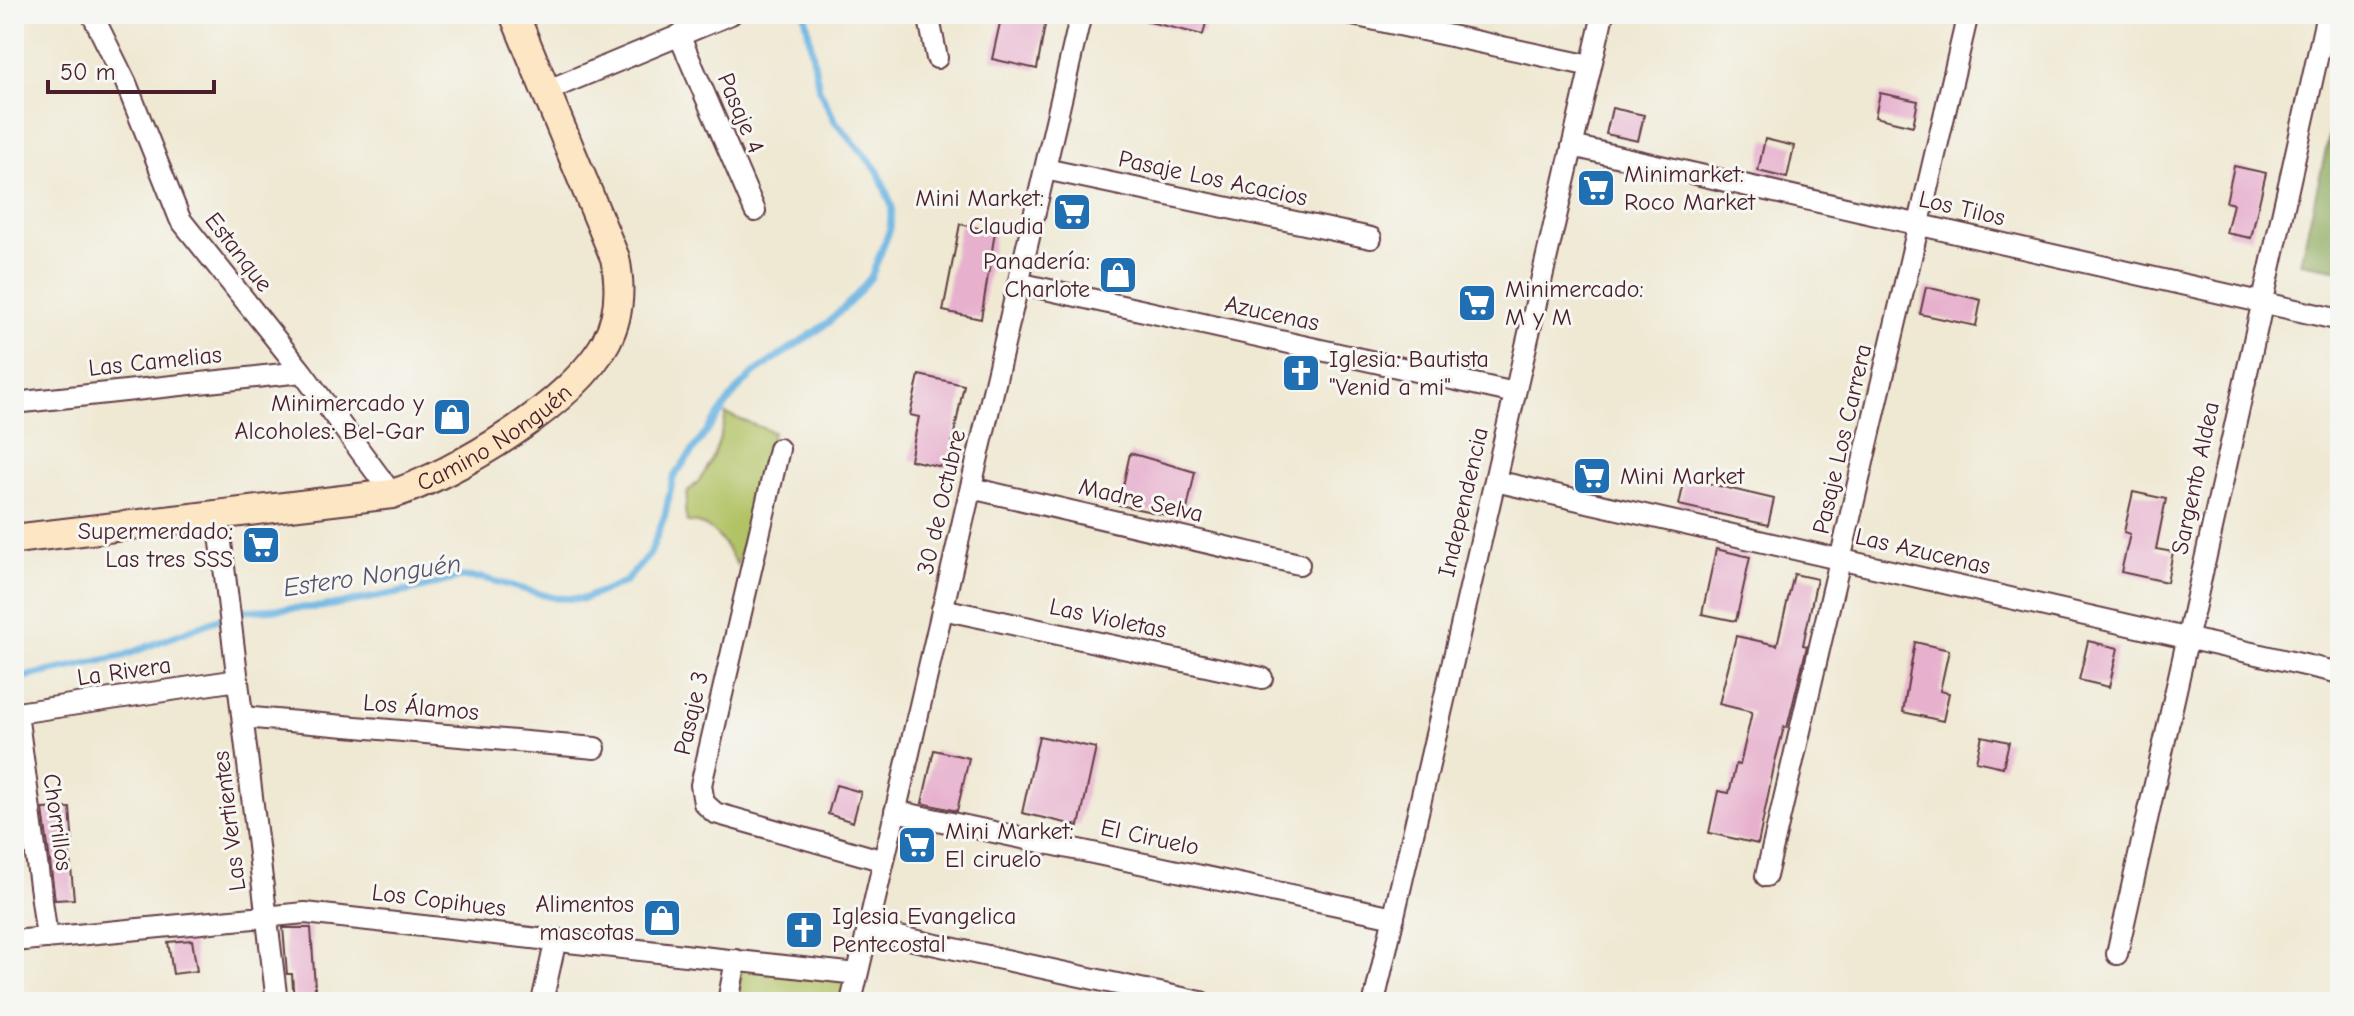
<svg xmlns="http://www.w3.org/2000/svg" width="2354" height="1016" font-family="'Comic Neue',sans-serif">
  <rect width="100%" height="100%" fill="#f6f6f2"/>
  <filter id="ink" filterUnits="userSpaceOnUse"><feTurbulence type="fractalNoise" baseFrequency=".0125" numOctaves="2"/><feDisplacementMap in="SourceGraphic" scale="16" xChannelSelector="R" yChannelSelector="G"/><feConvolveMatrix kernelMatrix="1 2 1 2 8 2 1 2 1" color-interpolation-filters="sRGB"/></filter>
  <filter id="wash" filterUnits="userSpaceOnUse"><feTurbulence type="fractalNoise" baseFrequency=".006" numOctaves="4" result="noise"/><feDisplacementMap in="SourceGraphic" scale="32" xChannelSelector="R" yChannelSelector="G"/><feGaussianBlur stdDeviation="1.8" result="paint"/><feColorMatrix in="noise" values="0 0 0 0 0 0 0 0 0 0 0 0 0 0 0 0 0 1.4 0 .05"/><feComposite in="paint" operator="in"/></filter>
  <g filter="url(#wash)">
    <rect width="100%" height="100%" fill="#efe8d2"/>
    <path fill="#b2c366" stroke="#7e7148" stroke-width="2" d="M726,414L773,432L737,565C726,546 713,521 687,522L685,510L688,491C709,476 721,439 726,414Z
      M741,965L853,977L845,1002H739Z"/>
    <path fill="#8da95b" stroke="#6c6443" stroke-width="2" d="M2340,89V270L2300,263Z"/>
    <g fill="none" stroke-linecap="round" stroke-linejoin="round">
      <path stroke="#69b3e1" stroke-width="7" d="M14,679L123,656L239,611L321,607L414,590L461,577L483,578L555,598L583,599L625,582L650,554L665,515L673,478L736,391L754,373L828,323L854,298L871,277L890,229L892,207L878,171L835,121L819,89L805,14"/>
    </g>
    <g id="blocks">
      <path fill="#e7b1ce" d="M1002,14H1047L1037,69L992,59Z
        M1146,14H1208L1203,35L1145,21Z
        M1880,93L1918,101L1913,126L1875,117Z
        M1612,108L1644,115L1638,141L1606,134Z
        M1765,139L1794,146L1787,178L1758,171Z
        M2234,166L2266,173L2251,238L2226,233L2233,204L2226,202Z
        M960,224L995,232L981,319L943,311Z
        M1926,287L1981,300L1976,326L1920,314Z
        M919,375L964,385L947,468L910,460L919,417L910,415Z
        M1130,453L1195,472L1185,519L1119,505Z
        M1685,478L1774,499L1768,525L1679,505Z
        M2133,492L2166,499L2156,549L2173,552L2167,582L2121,572L2130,534L2124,532Z
        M1716,549L1750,557L1736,621L1702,614Z
        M1794,574L1817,579L1803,645L1807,646L1787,728L1784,727L1775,762L1758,844L1709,833L1718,791L1729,793L1736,764L1740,765L1752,712L1719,704L1736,636L1777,645Z
        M2088,641L2118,648L2109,687L2079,680Z
        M1915,642L1949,650L1940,691L1949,693L1943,721L1903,712Z
        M1039,736L1096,748L1079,826L1022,813Z
        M1982,736L2009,742L2003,767L1976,761Z
        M934,750L969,758L957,811L922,803Z
        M836,785L861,792L853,822L828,814Z
        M70,808L73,847H69L74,899L55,900L43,809Z
        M283,928H311L316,1002H294L292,974H287Z
        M192,940L197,971L173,974L168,942Z"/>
    </g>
  </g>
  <g filter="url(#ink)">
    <use href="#blocks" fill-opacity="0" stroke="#633d44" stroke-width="2"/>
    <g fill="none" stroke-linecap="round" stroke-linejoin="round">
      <defs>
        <path id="minor" d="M92,14L126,83L180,219L302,372L392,494
          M928,14L937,58
          M1348,14L1591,66
          M679,35L755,211
          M546,91L731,14
          M1572,146L2340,320
          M1045,169L1371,238
          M1018,283L1515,393
          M14,403L302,372
          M779,449L701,785L704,803L715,813L884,861
          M1495,481L2340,673
          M971,488L1299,564
          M218,518L277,1002
          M942,609L1262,678
          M243,717L595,748
          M895,811L1394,917
          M1766,876L1968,14
          M867,930L1201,1002
          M47,938L17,713L238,680
          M14,941L305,913L857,974
          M2117,954L2327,14
          M542,1002L556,939
          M728,1002L736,960
          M851,1002L1081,14
          M1374,1002L1603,14"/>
        <g id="secondary">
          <path id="s1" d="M14,539L392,494C456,474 573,403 606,342C620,316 621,287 615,258L514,14"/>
        </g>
      </defs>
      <use href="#minor" stroke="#633d44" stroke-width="24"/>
      <use href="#secondary" stroke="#633d44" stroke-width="32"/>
      <use href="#minor" stroke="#fff" stroke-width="20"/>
      <use href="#secondary" stroke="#fce6c4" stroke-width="28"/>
    </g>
  </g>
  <defs>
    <symbol id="supermarket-square" viewBox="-11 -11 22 22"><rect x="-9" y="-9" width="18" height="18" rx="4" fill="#1f6fb2" stroke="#f6f6f2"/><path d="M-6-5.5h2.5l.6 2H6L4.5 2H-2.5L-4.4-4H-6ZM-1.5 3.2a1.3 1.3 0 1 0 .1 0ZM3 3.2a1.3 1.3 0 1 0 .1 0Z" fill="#fff"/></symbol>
    <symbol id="shop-square" viewBox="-11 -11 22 22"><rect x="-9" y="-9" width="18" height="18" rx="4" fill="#1f6fb2" stroke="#f6f6f2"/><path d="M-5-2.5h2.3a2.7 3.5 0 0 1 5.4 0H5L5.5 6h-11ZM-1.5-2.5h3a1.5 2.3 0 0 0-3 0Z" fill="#fff"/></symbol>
    <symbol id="church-square" viewBox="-11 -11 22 22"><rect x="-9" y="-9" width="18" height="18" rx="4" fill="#1f6fb2" stroke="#f6f6f2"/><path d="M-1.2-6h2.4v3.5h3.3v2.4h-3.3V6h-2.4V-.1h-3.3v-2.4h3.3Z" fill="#fff"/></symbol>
  </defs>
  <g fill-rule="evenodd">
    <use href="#supermarket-square" x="1574" y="166" width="44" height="44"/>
    <use href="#supermarket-square" x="1050" y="190" width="44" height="44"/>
    <use href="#shop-square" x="1096" y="253" width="44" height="44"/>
    <use href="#supermarket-square" x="1455" y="281" width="44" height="44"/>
    <use href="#church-square" x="1279" y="351" width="44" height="44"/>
    <use href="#shop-square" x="430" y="395" width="44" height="44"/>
    <use href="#supermarket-square" x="1570" y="454" width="44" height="44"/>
    <use href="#supermarket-square" x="239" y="523" width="44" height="44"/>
    <use href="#supermarket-square" x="895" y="823" width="44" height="44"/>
    <use href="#shop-square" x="640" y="896" width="44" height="44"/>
    <use href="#church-square" x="782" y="908" width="44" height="44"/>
  </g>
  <g text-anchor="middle" stroke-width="6" stroke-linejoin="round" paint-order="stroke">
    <g font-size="24" fill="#4a1f2b" stroke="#f6f6f2">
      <text transform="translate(741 113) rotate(67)" y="8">Pasaje 4</text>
      <text transform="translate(1213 178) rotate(12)" y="8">Pasaje Los Acacios</text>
      <text transform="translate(1962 208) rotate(13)" y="8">Los Tilos</text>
      <text transform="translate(239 252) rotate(52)" y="8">Estanque</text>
      <text transform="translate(1272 313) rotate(12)" y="8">Azucenas</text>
      <text transform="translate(155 361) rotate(-6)" y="8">Las Camelias</text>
      <text dy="8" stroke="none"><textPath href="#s1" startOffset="498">Camino Nonguén</textPath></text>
      <text transform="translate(1842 439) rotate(-77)" y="8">Pasaje Los Carrera</text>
      <text transform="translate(2195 478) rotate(-78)" y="8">Sargento Aldea</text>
      <text transform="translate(1141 500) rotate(13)" y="8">Madre Selva</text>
      <text transform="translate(941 502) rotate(-77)" y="8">30 de Octubre</text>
      <text transform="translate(1463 502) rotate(-77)" y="8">Independencia</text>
      <text transform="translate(1923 551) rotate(13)" y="8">Las Azucenas</text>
      <text transform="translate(1108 618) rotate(12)" y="8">Las Violetas</text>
      <text transform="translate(124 671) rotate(-8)" y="8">La Rivera</text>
      <text transform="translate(421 707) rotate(5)" y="8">Los Álamos</text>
      <text transform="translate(691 713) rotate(-77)" y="8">Pasaje 3</text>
      <text transform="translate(229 821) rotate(-97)" y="8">Las Vertientes</text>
      <text transform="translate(58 822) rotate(82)" y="8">Chorrillos</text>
      <text transform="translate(1150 837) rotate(12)" y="8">El Ciruelo</text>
      <text transform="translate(439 900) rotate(7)" y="8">Los Copihues</text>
    </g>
    <g font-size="24" fill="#4a1f2b" stroke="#f6f6f2" text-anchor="start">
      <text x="1624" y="182">Minimarket:<tspan x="1624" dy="28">Roco Market</tspan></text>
      <text x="1044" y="206" text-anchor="end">Mini Market:<tspan x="1044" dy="28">Claudia</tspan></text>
      <text x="1090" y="269" text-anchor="end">Panadería:<tspan x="1090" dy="28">Charlote</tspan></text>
      <text x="1505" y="297">Minimercado:<tspan x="1505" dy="28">M y M</tspan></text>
      <text x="1329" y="367">Iglesia: Bautista<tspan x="1329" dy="28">"Venid a mi"</tspan></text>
      <text x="424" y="411" text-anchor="end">Minimercado y<tspan x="424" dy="28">Alcoholes: Bel-Gar</tspan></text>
      <text x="1620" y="484">Mini Market</text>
      <text x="233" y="539" text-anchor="end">Supermerdado:<tspan x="233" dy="28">Las tres SSS</tspan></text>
      <text x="945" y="839">Mini Market:<tspan x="945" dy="28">El ciruelo</tspan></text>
      <text x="634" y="912" text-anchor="end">Alimentos<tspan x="634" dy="28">mascotas</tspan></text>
      <text x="832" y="924">Iglesia Evangelica<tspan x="832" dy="28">Pentecostal</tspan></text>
    </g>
    <g font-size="26" font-style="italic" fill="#55536b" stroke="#f6f6f2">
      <text transform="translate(372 575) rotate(-8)" y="9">Estero Nonguén</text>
    </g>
  </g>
  <rect width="2354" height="1016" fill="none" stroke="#f6f6f2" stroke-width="48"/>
  <path d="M48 80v12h166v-12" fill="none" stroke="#4a1f2b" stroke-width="4"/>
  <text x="60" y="80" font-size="24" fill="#4a1f2b" stroke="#f6f6f2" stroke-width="6" paint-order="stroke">50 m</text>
</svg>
